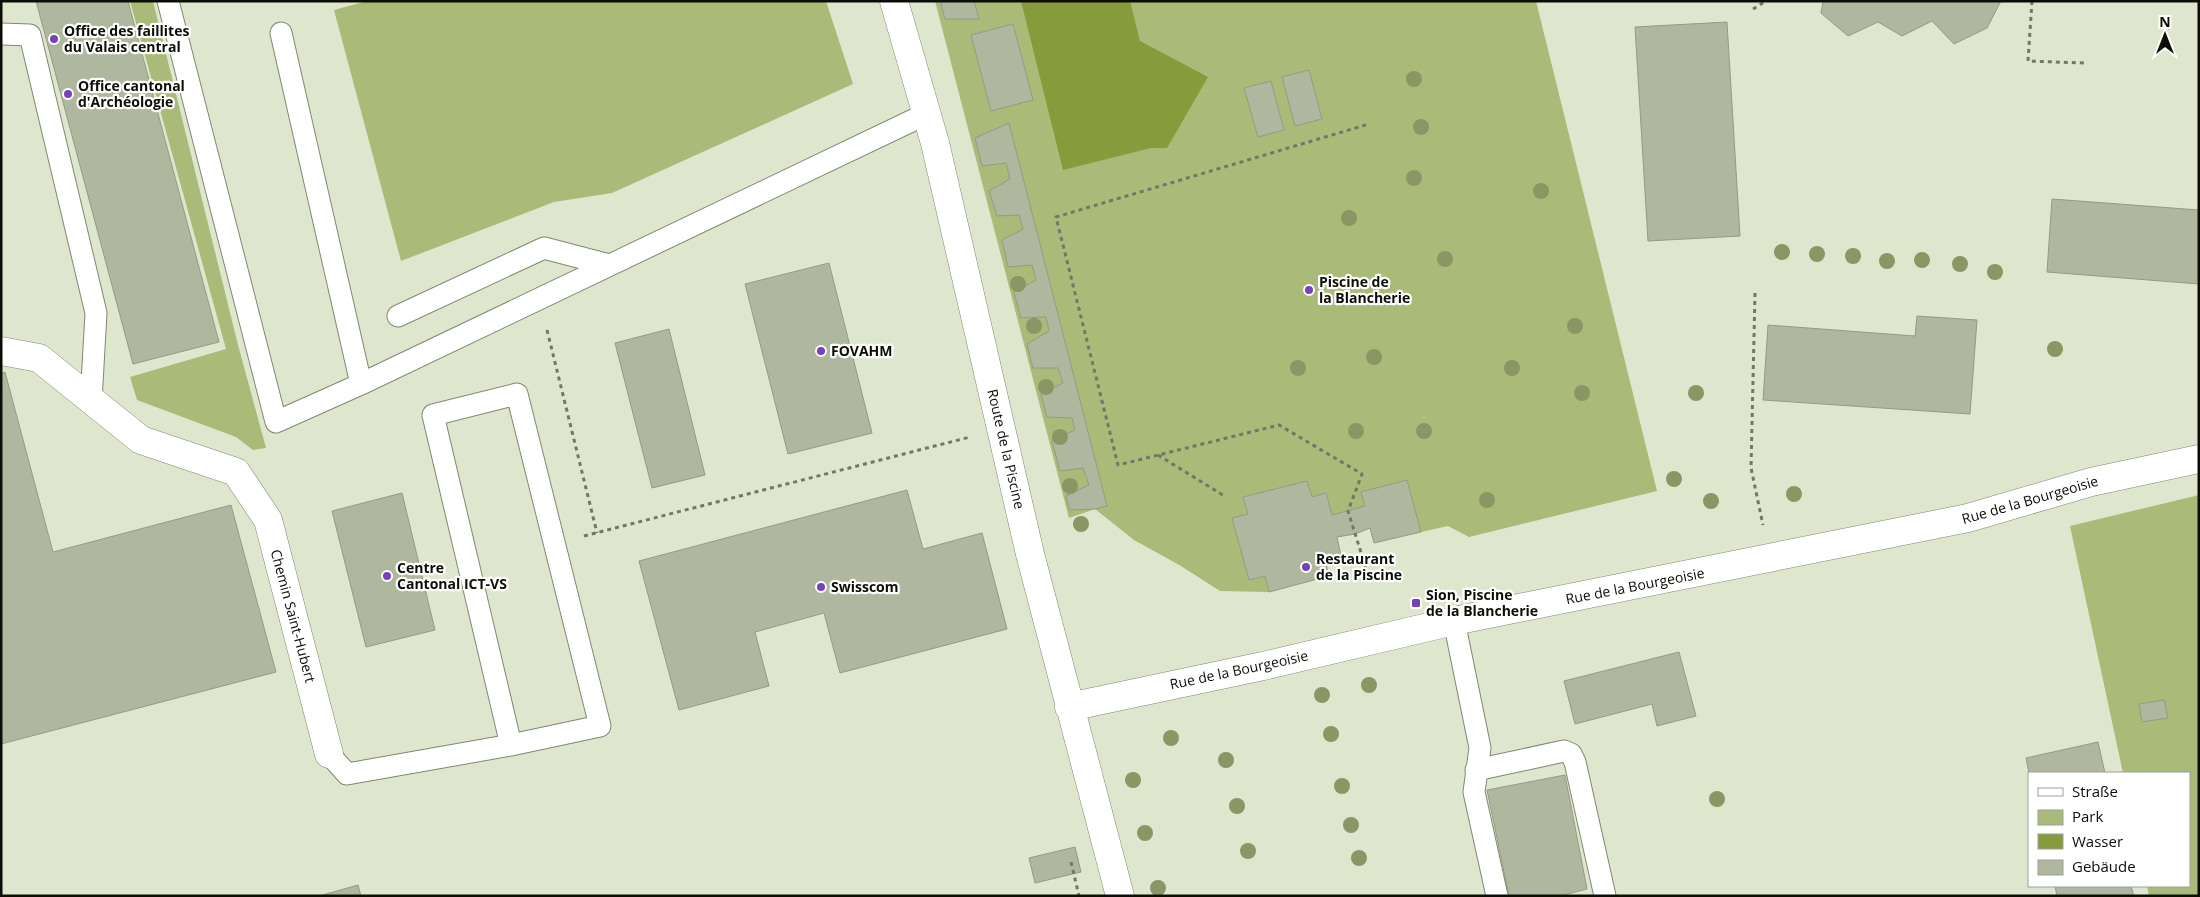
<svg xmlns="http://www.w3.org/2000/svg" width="2200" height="897" font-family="'Open Sans',sans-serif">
  <rect width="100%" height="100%" fill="#dfe6ce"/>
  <path fill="#a9ba79" d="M130,1H153L238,345L266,448L253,450L236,437L137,400L130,377L226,349Z
    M367,1H826L853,84L612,193L554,202L401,261L334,10Z
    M935,1H1536L1657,491L1469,537L1448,526L1421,532L1370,528L1355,534L1337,537L1341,556L1325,560L1329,576L1269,592L1220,591L1181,566L1134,540L1095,509L1069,518Z
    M2199,495V896H2149L2147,886H2189V773H2123L2070,526Z"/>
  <path fill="#869b3c" d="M1021,1H1130L1140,41L1208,77L1167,148H1151L1063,170Z"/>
  <path fill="#b0b79f" stroke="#949b84" d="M36,1H128L219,342L133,364Z
    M940,1H974L979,19H945Z
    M1823,1H2001L1987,28L1954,44L1932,21L1902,36L1878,22L1848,36L1821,13Z
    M1727,22L1740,236L1648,241L1635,27Z
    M1013,24L1033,100L991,111L971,35Z
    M1309,70L1322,119L1295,126L1282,77Z
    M1271,81L1284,130L1258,137L1244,88Z
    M1009,123L1107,506L1095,509L1070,510L1066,496L1089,485L1083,468L1060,471L1052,441L1075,430L1072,418L1047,417L1041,394L1063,383L1058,368H1033L1027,344L1049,331L1046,317L1021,318L1014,292L1036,280L1032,265L1008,267L1002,240L1023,229L1019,215L997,216L989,191L1010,179L1006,163L982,166L975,138Z
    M2052,199L2199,210V284L2047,272Z
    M829,263L872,433L788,454L745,284Z
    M1917,316L1977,320L1970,414L1763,400L1768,325L1915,336Z
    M669,329L705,475L652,488L615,343Z
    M5,372L53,552L231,505L276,672L1,744V374Z
    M1407,480L1421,532L1374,543L1370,528L1355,534L1337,537L1341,556L1325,560L1329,576L1269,592L1265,576L1249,580L1232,518L1248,514L1243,497L1307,481L1312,497L1326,493L1332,515L1365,506L1361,492Z
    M907,490L923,549L982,533L1007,629L840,673L824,613L755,632L769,686L679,710L639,561Z
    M402,493L435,630L366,647L332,511Z
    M1679,652L1696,716L1657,726L1652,704L1575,724L1564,681Z
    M2164,700L2168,718L2142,722L2139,704Z
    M2098,742L2105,773H2029L2026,758Z
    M1565,775L1587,889L1560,896H1509L1487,790Z
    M1075,847L1081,872L1035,883L1029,858Z
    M358,885L361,896H319Z
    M2055,886H2131L2134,896H2057Z"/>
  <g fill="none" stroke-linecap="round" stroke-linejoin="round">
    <defs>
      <path id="service" d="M168,1L276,422L361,384L926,114
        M281,33L361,384
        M1,34L30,35L96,313L91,401
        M398,316L544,248L609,265
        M1454,621L1480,748L1474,792L1497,896
        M329,754L347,774L511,745L600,726L517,394L433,415L511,745
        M1476,770L1564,751L1571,754L1575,762L1605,896"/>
      <path id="minor" d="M894,1L935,143L1030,554L1120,896
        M1,351L39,358L141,440L236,472L268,520L329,754
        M1069,707L1263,666L1454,621L1968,518L2091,482L2199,459"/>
    </defs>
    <use href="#service" stroke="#818871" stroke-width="23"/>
    <use href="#minor" stroke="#818871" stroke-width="29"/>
    <path stroke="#727767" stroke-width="3" stroke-dasharray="4 4" stroke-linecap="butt" d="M2032,1L2028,61L2084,63
      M1753,9L1766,1
      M1755,293L1751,468L1763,525
      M547,330L597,533
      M1158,455L1226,497
      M584,536L970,437
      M1368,575L1348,511L1362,474L1279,425L1118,465L1056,217L1369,124
      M1071,862L1079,896"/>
    <use href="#service" stroke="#fff" stroke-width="21"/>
    <use href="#minor" stroke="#fff" stroke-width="28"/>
  </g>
  <g fill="#8b9665">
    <circle cx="1414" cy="79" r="8"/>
    <circle cx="1421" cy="127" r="8"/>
    <circle cx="1414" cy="178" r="8"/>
    <circle cx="1541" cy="191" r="8"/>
    <circle cx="1349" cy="218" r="8"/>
    <circle cx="1782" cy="252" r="8"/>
    <circle cx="1817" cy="254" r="8"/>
    <circle cx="1853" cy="256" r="8"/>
    <circle cx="1445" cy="259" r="8"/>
    <circle cx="1922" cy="260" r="8"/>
    <circle cx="1887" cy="261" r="8"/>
    <circle cx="1960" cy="264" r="8"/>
    <circle cx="1995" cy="272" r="8"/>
    <circle cx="1018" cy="284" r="8"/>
    <circle cx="1034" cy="326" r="8"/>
    <circle cx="1575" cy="326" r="8"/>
    <circle cx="2055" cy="349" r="8"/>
    <circle cx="1374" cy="357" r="8"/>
    <circle cx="1298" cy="368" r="8"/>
    <circle cx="1512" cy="368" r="8"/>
    <circle cx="1046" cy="387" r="8"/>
    <circle cx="1582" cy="393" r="8"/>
    <circle cx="1696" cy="393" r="8"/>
    <circle cx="1356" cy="431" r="8"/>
    <circle cx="1424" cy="431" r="8"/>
    <circle cx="1060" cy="437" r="8"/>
    <circle cx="1674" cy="479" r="8"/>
    <circle cx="1070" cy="486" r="8"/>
    <circle cx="1794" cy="494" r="8"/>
    <circle cx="1487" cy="500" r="8"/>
    <circle cx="1711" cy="501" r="8"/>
    <circle cx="1081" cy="524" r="8"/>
    <circle cx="1369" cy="685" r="8"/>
    <circle cx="1322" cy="695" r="8"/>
    <circle cx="1331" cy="734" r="8"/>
    <circle cx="1171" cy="738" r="8"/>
    <circle cx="1226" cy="760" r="8"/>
    <circle cx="1133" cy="780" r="8"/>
    <circle cx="1342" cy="786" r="8"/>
    <circle cx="1717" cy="799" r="8"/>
    <circle cx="1237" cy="806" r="8"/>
    <circle cx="1351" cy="825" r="8"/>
    <circle cx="1145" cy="833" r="8"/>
    <circle cx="1248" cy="851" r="8"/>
    <circle cx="1359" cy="858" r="8"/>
    <circle cx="1158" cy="888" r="8"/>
  </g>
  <g fill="#7742b9" stroke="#fff" stroke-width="2">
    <circle cx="54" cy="39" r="5"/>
    <circle cx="68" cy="94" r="5"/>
    <circle cx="1309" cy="290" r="5"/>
    <circle cx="821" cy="351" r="5"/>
    <circle cx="1306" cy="567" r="5"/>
    <circle cx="387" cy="576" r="5"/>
    <circle cx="821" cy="587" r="5"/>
    <rect x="1411" y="598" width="10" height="10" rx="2.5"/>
  </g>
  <g text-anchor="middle" stroke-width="4.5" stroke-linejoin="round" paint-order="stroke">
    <g font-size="14" font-weight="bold" fill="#0c0e06" stroke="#fff" text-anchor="start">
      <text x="64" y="36">Office des faillites<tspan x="64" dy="16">du Valais central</tspan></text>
      <text x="78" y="91">Office cantonal<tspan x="78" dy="16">d'Archéologie</tspan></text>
      <text x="1319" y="287">Piscine de<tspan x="1319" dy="16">la Blancherie</tspan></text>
      <text x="831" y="356">FOVAHM</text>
      <text x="1316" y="564">Restaurant<tspan x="1316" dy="16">de la Piscine</tspan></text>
      <text x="397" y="573">Centre<tspan x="397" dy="16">Cantonal ICT-VS</tspan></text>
      <text x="831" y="592">Swisscom</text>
      <text x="1426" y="600">Sion, Piscine<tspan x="1426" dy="16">de la Blancherie</tspan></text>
    </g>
    <g font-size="14" fill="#0c0e06" stroke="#fff">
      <text transform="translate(1006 449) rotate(77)" y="5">Route de la Piscine</text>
      <text transform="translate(2030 500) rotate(-16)" y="5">Rue de la Bourgeoisie</text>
      <text transform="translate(1635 586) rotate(-11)" y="5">Rue de la Bourgeoisie</text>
      <text transform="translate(293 616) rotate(75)" y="5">Chemin Saint-Hubert</text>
      <text transform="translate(1239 670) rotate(-12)" y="5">Rue de la Bourgeoisie</text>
    </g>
  </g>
  <rect width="2200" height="897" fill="none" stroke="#0c0e06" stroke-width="5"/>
  <rect x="2028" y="772" width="162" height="115" fill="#ffffff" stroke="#9e9f9b"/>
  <rect x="2038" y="788" width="25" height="8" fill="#ffffff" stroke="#9e9f9b"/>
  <text x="2072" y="797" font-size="15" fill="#0c0e06">Straße</text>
  <rect x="2038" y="810" width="25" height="15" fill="#a9ba79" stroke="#9e9f9b"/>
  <text x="2072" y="822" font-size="15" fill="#0c0e06">Park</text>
  <rect x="2038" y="834" width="25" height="15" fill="#869b3c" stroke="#9e9f9b"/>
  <text x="2072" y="847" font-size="15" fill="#0c0e06">Wasser</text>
  <rect x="2038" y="860" width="25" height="15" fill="#b0b79f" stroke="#9e9f9b"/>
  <text x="2072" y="872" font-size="15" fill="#0c0e06">Gebäude</text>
  <g transform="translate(2165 35)" stroke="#ffffff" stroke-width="4" paint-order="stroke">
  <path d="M0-4L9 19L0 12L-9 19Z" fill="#0c0e06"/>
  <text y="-8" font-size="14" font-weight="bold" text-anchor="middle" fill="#0c0e06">N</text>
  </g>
</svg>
